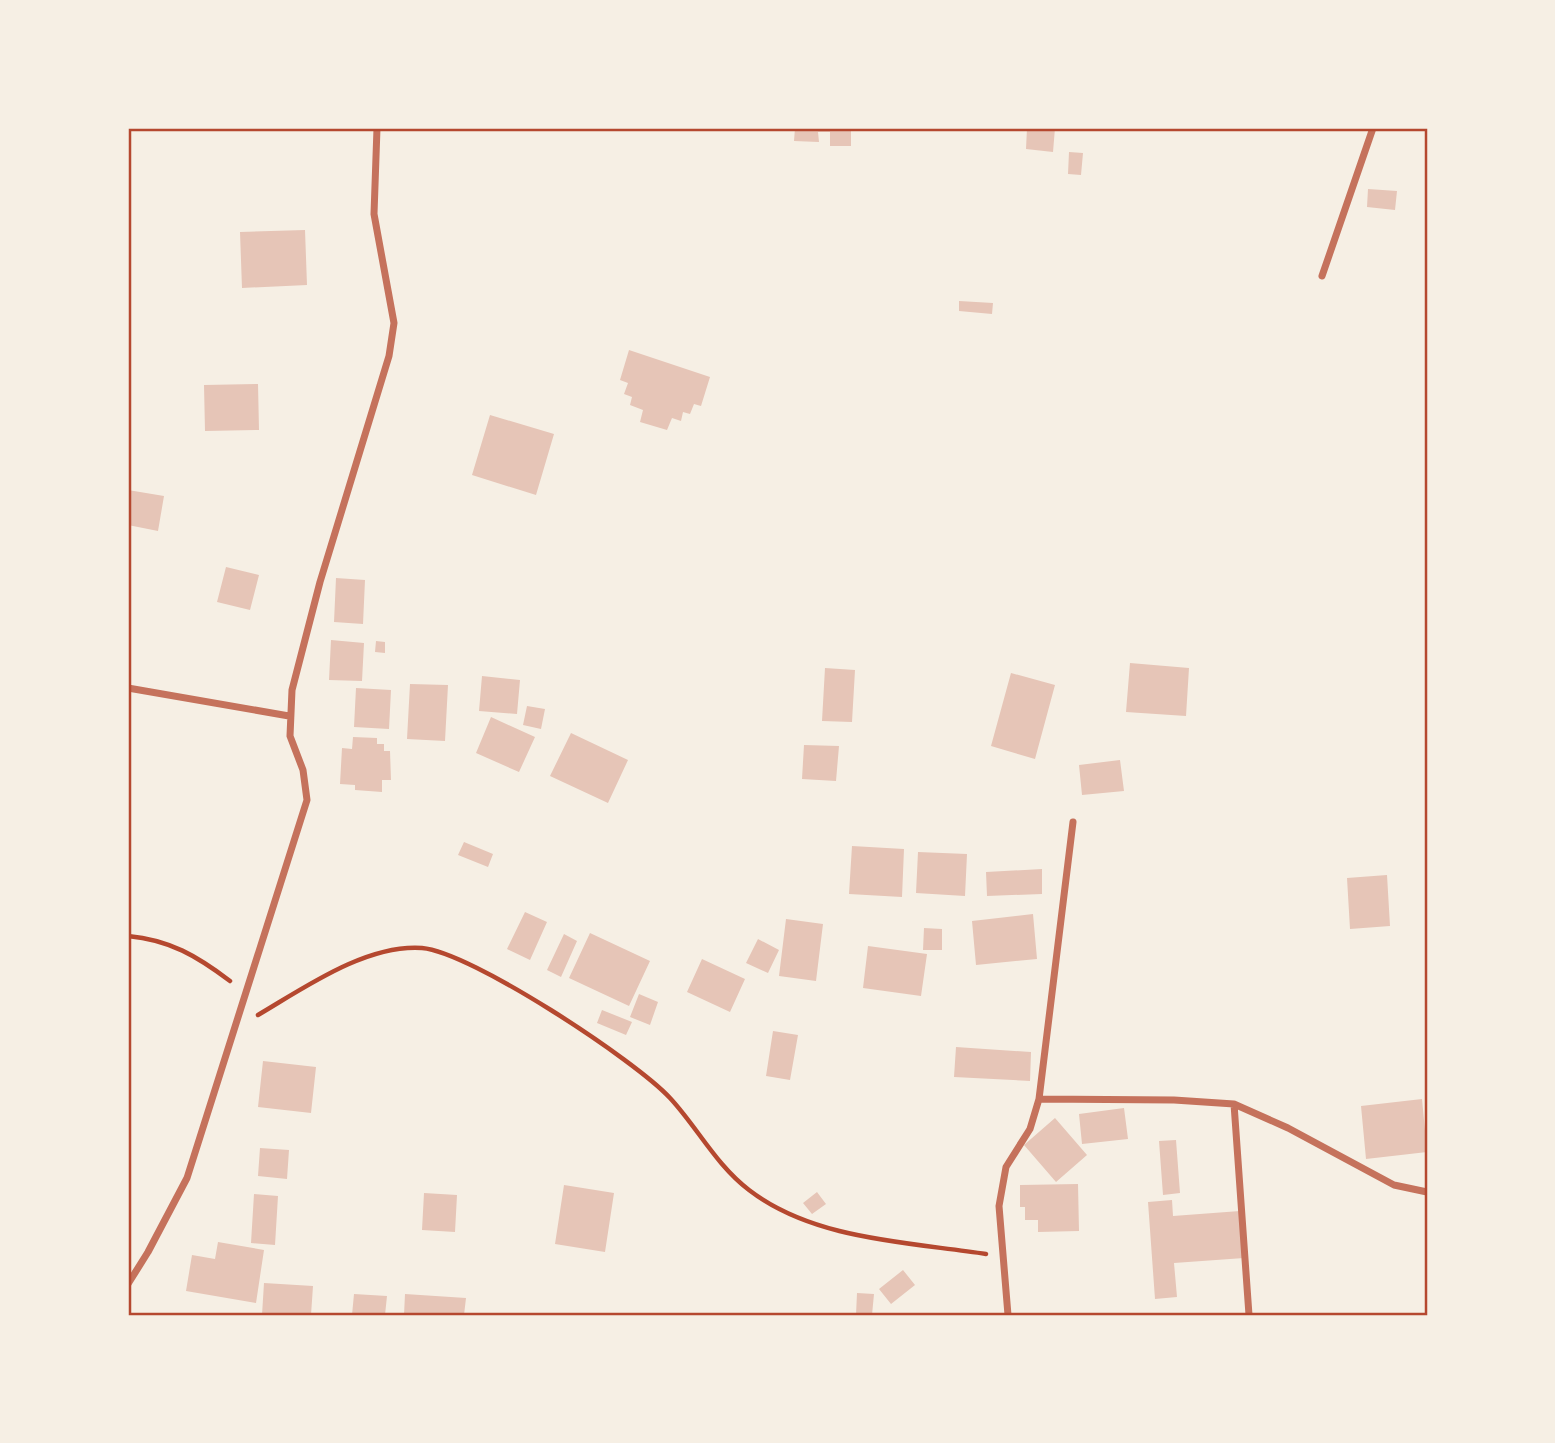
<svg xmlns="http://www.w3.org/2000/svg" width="1555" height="1443" font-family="Inter,sans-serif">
  <rect width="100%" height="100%" fill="#f6efe4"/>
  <path fill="#e6c5b7" d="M795,128H851V146H830V132H818L819,142L794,141Z
    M1027,128H1055L1053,152L1026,149Z
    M1069,152L1083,153L1081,175L1068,174Z
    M1368,189L1397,191L1395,210L1367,207Z
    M305,230L307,285L242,288L240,232Z
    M959,301L993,303L992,314L959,311Z
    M629,350L710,377L701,406L694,404L690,414L683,412L681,421L672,418L667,430L640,422L643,410L630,405L632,397L624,394L628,383L620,380Z
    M258,384L259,430L205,431L204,385Z
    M490,415L554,434L536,495L472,475Z
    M128,490L164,496L158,531L128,525Z
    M226,567L259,575L250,610L217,602Z
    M336,578L365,580L363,624L334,622Z
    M331,640L364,643L362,681L329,680Z
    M376,641L385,642V653L375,652Z
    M1130,663L1189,668L1186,716L1126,712Z
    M825,668L855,670L852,722L822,721Z
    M1011,673L1055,685L1035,759L991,746Z
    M482,676L520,680L517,714L479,711Z
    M410,684L448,685L445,741L407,739Z
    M356,688L391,690L389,729L354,727Z
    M527,706L545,709L541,729L523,725Z
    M491,717L535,737L519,772L476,753Z
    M571,733L628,760L608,803L550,776Z
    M353,737L377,738V744H384V751H390L391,780H382V792L355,790V785L340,784L342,748L352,749Z
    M804,745L839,746L836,781L802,779Z
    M1120,760L1124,791L1082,795L1079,765Z
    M464,842L493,854L488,867L458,855Z
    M852,846L904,849L902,897L849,894Z
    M918,852L967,854L965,896L916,893Z
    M1042,869V894L987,896L986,872Z
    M1387,875L1390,926L1350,929L1347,878Z
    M525,912L547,922L530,960L507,949Z
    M1033,914L1037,959L976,965L972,921Z
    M786,919L823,924L816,981L779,976Z
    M924,928L942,929V950H923Z
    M590,933L650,961L629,1006L569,978Z
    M564,934L577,941L561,977L547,970Z
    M758,939L779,950L768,973L746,963Z
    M868,946L927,954L921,996L863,988Z
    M702,959L745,979L730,1012L687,992Z
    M639,994L658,1002L650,1025L630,1017Z
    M602,1010L632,1022L626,1035L597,1023Z
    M773,1031L798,1035L790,1080L766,1076Z
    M956,1047L1031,1052L1030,1081L954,1077Z
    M263,1061L316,1067L311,1113L258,1107Z
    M1422,1099L1427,1152L1366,1159L1361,1106Z
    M1124,1108L1128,1139L1082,1144L1079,1114Z
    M1055,1118L1087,1155L1056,1182L1024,1145Z
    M1176,1140L1180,1193L1163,1195L1159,1141Z
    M260,1148L289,1150L287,1179L258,1176Z
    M1078,1184L1079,1231L1038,1232V1220H1025V1207H1020V1185Z
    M564,1185L614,1193L605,1252L555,1244Z
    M817,1192L826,1204L812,1214L803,1203Z
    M424,1193L457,1195L455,1232L422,1230Z
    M254,1194L278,1196L275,1245L251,1243Z
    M1172,1200L1173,1216L1240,1211L1244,1258L1174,1263L1177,1297L1155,1299L1148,1202Z
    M218,1242L264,1250L256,1303L186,1291L192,1255L215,1259Z
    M903,1270L915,1285L891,1304L879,1289Z
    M264,1283L313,1286L311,1315H262Z
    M857,1293L874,1294L872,1315H856Z
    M354,1294L387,1296L385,1315H352Z
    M405,1294L466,1298L464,1315H404Z"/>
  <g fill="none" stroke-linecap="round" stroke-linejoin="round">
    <path stroke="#b5482f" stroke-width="4.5" d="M128,936C170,940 197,956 230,981
      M258,1015C304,988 366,944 422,948C471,952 635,1060 670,1098C697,1127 716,1165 749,1190C814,1240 908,1242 986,1254"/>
    <path stroke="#c5725c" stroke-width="7" d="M1322,276L1373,128
      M128,688L289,716
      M1039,1099L1174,1100L1234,1104L1288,1128L1394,1185L1427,1192
      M1234,1104L1249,1315
      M128,1284L148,1252L187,1178L307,800L303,770L290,736L292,690L320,582L389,356L394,323L374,214L377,128
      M1008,1315L999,1206L1006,1167L1030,1129L1039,1099L1073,822"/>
  </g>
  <rect width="1555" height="1443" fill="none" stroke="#f6efe4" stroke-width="259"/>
  <rect x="130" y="130" width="1296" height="1184" fill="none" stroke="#b5482f" stroke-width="2.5"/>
</svg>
